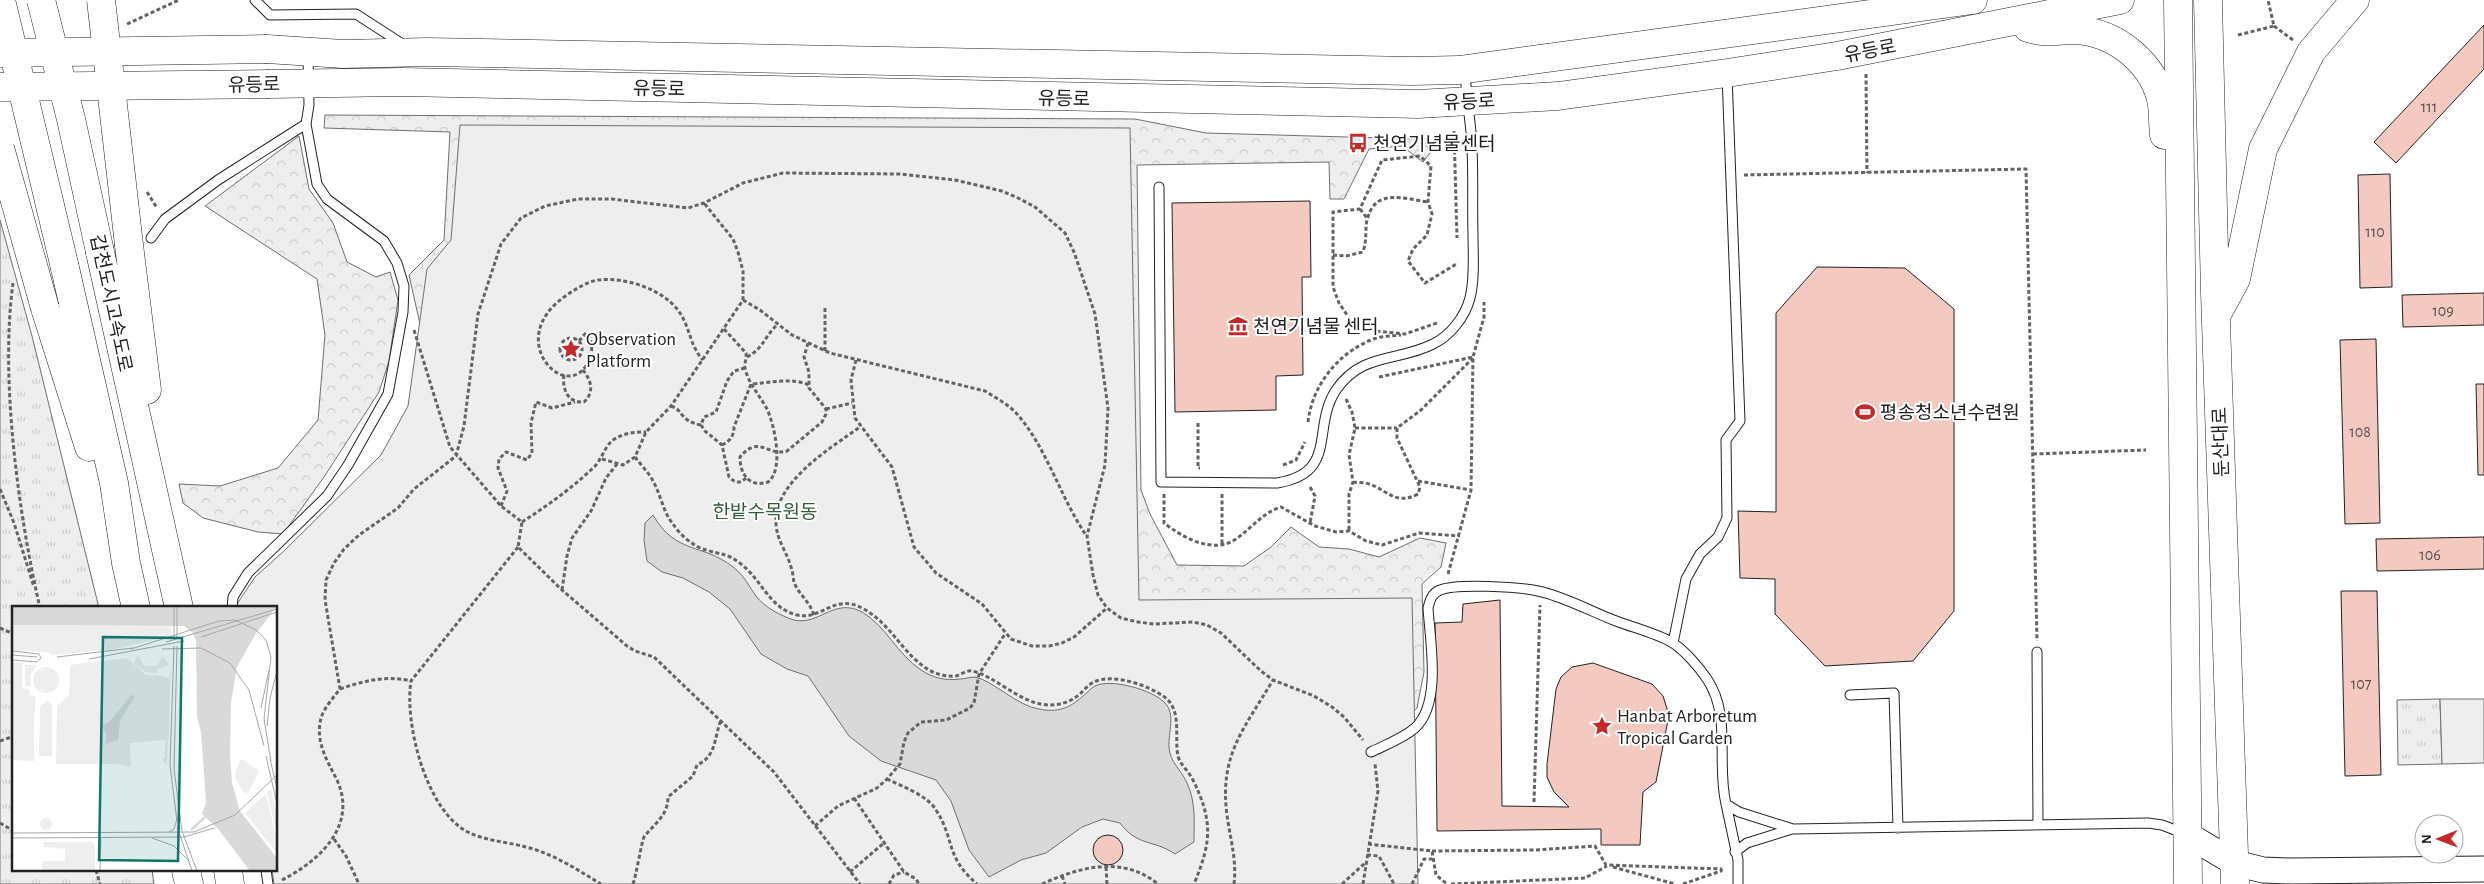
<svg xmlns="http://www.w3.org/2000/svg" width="2484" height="884" font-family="'Alegreya Sans','Noto Sans KR',sans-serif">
  <defs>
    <pattern id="forest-crowns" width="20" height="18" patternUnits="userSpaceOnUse" patternTransform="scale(1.25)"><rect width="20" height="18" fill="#eee"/><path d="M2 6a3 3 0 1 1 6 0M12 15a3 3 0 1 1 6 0" fill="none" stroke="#ccc"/></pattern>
    <pattern id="park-tufts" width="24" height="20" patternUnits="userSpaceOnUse" patternTransform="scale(1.25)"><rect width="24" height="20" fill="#eee"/><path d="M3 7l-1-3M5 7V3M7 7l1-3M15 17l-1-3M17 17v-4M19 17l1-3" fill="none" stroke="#ccc"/></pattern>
  </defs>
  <rect width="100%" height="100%" fill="#fff"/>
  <path fill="url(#forest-crowns)" stroke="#6f6f6f" d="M325,115L1135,119L1206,133L1417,139L1425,142L1430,153L1423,162L1402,146L1369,149L1344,199H1330L1329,162L1137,165L1141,490L1150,514L1177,565L1244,566L1271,547L1291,527L1319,547L1349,549L1379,557L1420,538L1446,543L1441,567L1422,584L1424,672L1417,708L1402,723L1163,619L424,342L409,275L444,240L450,132L324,128Z
    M299,136L309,189L333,223L347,262L376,277L390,272L398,300L389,361L379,392L324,477L283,534L258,532L203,518L183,503L179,484L220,486L278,468L318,420L325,335L317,279L205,206Z"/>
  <path fill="url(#park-tufts)" stroke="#6f6f6f" d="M0,220L32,336L99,608H14V870H152L154,884H0Z
    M2440,699L2442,764L2398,765L2397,700Z"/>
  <path fill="#eee" stroke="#6f6f6f" d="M460,125L1130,128L1139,600L1412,598L1418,884H274L272,870H276V608H236L237,604L255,577L285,550L381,455L408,406L427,269L451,240Z
    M2440,699H2484V763L2442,764Z"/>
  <path fill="#d9d9d9" stroke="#6f6f6f" d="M653,515C676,555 703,543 733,567C744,575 748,585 756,596C764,607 781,616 794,620C819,626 834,597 862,612C886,626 897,654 921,670C933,678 946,681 960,679C964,679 970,677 975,677C994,681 1017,706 1039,709C1057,713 1070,708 1083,696C1087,693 1091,688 1095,686C1111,678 1153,690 1165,703C1176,714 1168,733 1169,747C1170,763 1181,769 1187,783C1196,802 1194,822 1194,842L1175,854C1153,839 1138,847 1120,823L1103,819L1082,827L1046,853L1021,860L989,877L969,850L951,801L936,780L881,761L849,736L808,676L787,669L761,654L730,609L709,592L683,578L662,572L647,561L644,540L645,523Z"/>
  <path fill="#f3c9c0" stroke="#222" d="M2484,25V69L2396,163L2374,142Z
    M2390,174L2392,287L2360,288L2358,175Z
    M1310,201L1311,277H1302L1303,375L1276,376V410L1175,412L1172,203Z
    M1817,267L1905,268L1954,309V611L1913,661L1825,666L1775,614V579L1740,578L1738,511L1776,512V313Z
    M2484,293V325L2403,327L2402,295Z
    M2376,339L2380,523L2345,524L2340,340Z
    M2476,384H2484V475H2478Z
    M2484,537V569L2377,571L2376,539Z
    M2341,591H2377L2381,775L2345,776Z
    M1500,600L1502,806L1569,807L1554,792L1547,777V764L1556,689L1561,677L1572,667L1593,663L1652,684L1663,696L1669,715L1656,782L1643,792L1640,845H1601V829L1437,831L1435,623L1462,622L1463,604Z
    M1093 850a15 15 0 1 1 30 0a15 15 0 1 1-30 0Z"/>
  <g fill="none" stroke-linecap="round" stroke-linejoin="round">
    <defs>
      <path id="service" d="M255,0L270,15L356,14L404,45
        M1159,187L1161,482L1277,483C1339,473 1311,428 1336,390C1362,352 1398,362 1433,344C1450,336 1465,317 1470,298C1475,278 1473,255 1473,234C1472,200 1474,165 1471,132C1469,112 1466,92 1465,71
        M151,238L165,219L218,180L306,124
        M232,608L233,597L248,573L327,496L348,465L388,394L403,312L404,286L397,263L384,241L327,199L317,184L306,124L309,105L308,54
        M1673,643L1686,579L1700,554L1718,537L1727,518L1726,440L1740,421L1727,75
        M2037,652L2038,825
        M1850,695L1894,693L1898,828
        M1371,752C1385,745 1402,739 1415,728C1442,703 1430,641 1428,608C1430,600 1432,593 1440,590C1457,583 1519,587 1538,591C1563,596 1592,612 1616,621C1634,628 1656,633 1673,643C1685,651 1699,667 1707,679C1732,716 1716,763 1726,804L1739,812L1793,829L2148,823L2162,825L2183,833
        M1726,804L1738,860V884
        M1735,852L1747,843L1792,829
        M266,870L268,884"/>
      <path id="secondary" d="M2188,835L2235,863L2263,870L2291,871L2484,869"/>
      <path id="primary" d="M2178,0L2188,884
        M2208,0L2215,293L2235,884
        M2028,28C2050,35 2057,29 2077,30C2117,33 2155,64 2162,104C2163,114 2163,125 2164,135
        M267,49L343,54L428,52L1412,71L1459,70L1973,0
        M269,84L403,82L1418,104L1558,96L1727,73L1837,56L2120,0
        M2217,314L2236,279L2263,149L2311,52L2355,0"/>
      <path id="trunk" d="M129,245L147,390
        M100,252L179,608
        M65,268L114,483L126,563L136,608
        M45,308L89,447
        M186,870L189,884
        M228,870L230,884"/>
    </defs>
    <use href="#service" stroke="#222" stroke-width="11"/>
    <use href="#secondary" stroke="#222" stroke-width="27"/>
    <use href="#primary" stroke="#222" stroke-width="29"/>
    <use href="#trunk" stroke="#222" stroke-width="29"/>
    <path stroke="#646464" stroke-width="3" stroke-dasharray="4 2.5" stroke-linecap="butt" d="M127,24L179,0
      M2274,26L2293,40
      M2238,35L2274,26L2268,0
      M1866,74L1867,173
      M1454,131L1457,238
      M1744,175L2026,169L2037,641
      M147,192L157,208
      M1360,209L1367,218
      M1333,255L1346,256L1363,252C1368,236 1364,228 1368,217C1376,188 1406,199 1428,202
      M13,283C0,378 18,512 40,608
      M743,300L760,310L792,335L830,353L985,391C996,398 1008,404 1017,414C1047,448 1060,497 1086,535
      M1437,323L1405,334L1376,331L1351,321L1339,303L1333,287V212L1360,209L1382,160L1420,156L1431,166L1428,202L1432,214L1427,235L1413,249L1408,261L1425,283L1458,263
      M724,329L746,353C747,359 743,365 746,372C750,385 760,396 767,409C775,426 784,470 768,482C749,488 740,474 740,457C759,434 768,457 787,451L822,422L826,414V409L809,388V372L804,357L808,343
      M414,330L450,447L501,506L522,522L518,547L562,590L627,646L635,651L654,657L774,772L860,884
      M560 349a11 11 0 1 1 22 0a11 11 0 1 1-22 0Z
      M579,341L586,333C592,339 593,349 590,358C571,409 499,340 567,295C577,288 587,282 598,280C626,277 664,289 680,313C690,328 690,346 703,360
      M825,351V307
      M747,357C764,348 764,337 777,325
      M856,360L851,380L855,418L892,467L914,547L936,573L982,604L1011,639L1032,646H1049L1062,643L1074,637L1107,608
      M745,368L734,371L727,381L716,412L704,417L701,425L705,431L722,445L729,477C735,483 740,484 746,478
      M564,375C562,390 568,403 584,402C595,392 591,379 582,369
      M1379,377L1473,357
      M1346,399L1352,412L1355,428L1349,455L1353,482L1349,494V531
      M671,406C684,410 679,421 701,425
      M826,409L852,403
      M1308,422C1312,386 1337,354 1371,340C1380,336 1391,336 1401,335
      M1198,423V468H1200
      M1355,428H1397
      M722,445C730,441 734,436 734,427L751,384C771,383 791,377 809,385
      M2033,454L2146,450
      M635,457C641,465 649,473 653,481C661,495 663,512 673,524C680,535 694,547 706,550C722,555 727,553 741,564C762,580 769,608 797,615C821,621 834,593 862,608C890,623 899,648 923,666C932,673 944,677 956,676C961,675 966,670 972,671C993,675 1017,700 1041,704C1056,707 1070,703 1081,693C1085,689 1089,684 1094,682C1113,673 1147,685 1163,696C1183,709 1174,737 1178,756C1180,764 1188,771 1192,778C1213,820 1212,841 1194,884
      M602,459L623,465L635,457L646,432L671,406L743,300V271L738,252L733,239L704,203
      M1283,465L1296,460L1305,442
      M1418,481L1471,490
      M1353,482C1358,483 1364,482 1369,484C1388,490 1395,506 1418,494L1420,487L1397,438V428L1421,410L1473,358
      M1310,487L1315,496L1310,523
      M0,489L14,523L34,587
      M1164,494V523C1182,537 1213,555 1236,539C1252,528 1262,513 1281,507L1315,526L1336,532L1349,531L1366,541L1382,545L1419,533L1460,536
      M1222,494V544
      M501,506L507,491L498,468L499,459L506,452L527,460L532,453L531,423L536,402L552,408L575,402
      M522,522C547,506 572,488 593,468C602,460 604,447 613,440C623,433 634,432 646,432
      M518,547L411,681C404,724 427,814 470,833C487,841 508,842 526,847C554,854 576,869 601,884
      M1448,574L1471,490L1473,357L1484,317V302
      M562,590L567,556L572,538L591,511L606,478L617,464
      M814,615C809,600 798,594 794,582C793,578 793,572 791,567C787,552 777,541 776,524C773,483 829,449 860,427
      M0,628L14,634
      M340,689C363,681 386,675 411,681
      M0,741L14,736
      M887,779C903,787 927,795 936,810C955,839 945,857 977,884
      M854,798L904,872L916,879L919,884
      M1534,802L1540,605
      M0,823L14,831
      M815,826L838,806L877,788L887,779L900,764L904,742L908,733L921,722L946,720L970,708L974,703L979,674L1005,634
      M334,839L346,856L359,884
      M1368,844L1432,851L1436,875L1447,884
      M1432,851L1535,850L1595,846L1606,865L1722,869
      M1367,855L1379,856L1394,884
      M1106,867L1107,884
      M1613,867L1675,884
      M96,870L100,884
      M850,872L885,842
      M1062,876L1065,884
      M282,880C319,861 358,826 337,780C327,760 315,742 321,718C324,708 333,698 340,689L325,600L326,580L334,563L344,549L359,535L398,508L414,489L456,456L464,426L478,314L501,244L521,218L545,206L578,199H612L688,208L704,203L743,183L783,173L900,174L955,180L1002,191L1018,198L1035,207L1065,233L1074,252L1095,314L1108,408L1105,465L1087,536L1093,575L1098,595L1107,608L1121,618L1138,622L1154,624L1193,622L1207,625L1221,633L1261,671L1273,680L1314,696L1332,707L1344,717L1363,740
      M633,884C636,876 642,840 644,837C654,824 668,816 668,797L693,776L697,765C717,756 714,737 721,720
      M889,884L894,875L904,872
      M1042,884C1080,867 1122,855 1158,884
      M1234,884C1237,860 1230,838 1227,815C1219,755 1244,729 1273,680
      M1342,884L1365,863
      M1363,884L1378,791L1375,764
      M1412,884L1424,859H1432
      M1451,884L1585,878L1607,866
      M1683,884L1721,871L1722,869"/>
    <use href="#service" stroke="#fff" stroke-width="9"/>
    <use href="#secondary" stroke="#fff" stroke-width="25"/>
    <use href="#primary" stroke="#fff" stroke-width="28"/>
    <use href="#trunk" stroke="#fff" stroke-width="28"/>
    <defs>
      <path id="primary-bridge" d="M0,53L267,49
        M0,87L269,84"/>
      <path id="trunk-bridge" d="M1,0L65,268
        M41,0L71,119L100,252
        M101,0L129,245
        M0,148L45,308"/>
    </defs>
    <use href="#primary-bridge" stroke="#222" stroke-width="29" stroke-linecap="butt"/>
    <use href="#trunk-bridge" stroke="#222" stroke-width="29" stroke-linecap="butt"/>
    <use href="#primary-bridge" stroke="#fff" stroke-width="28"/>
    <use href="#trunk-bridge" stroke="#fff" stroke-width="28"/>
  </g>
  <defs>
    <symbol id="bus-bare" viewBox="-9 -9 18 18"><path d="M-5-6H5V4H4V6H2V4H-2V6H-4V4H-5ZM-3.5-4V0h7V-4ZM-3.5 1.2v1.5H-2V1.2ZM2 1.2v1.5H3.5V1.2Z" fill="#c62828" stroke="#fff" stroke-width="2.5" paint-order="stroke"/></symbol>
    <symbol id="museum-bare" viewBox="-9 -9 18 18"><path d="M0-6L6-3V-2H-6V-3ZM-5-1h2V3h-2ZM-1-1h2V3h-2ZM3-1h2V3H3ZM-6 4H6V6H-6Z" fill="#c62828" stroke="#fff" stroke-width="2.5" paint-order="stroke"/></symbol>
    <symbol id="sight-bare" viewBox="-9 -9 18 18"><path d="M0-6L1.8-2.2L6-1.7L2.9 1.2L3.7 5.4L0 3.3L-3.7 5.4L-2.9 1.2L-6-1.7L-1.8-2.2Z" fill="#c62828" stroke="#fff" stroke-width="2.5" paint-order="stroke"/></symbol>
    <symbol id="stadium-bare" viewBox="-9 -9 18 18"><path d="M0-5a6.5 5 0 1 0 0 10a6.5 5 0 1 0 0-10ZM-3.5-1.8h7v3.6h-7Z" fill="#c62828" stroke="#fff" stroke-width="2.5" paint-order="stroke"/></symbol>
  </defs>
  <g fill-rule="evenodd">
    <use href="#bus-bare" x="1344" y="129" width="28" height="28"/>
    <use href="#museum-bare" x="1224" y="312" width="28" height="28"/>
    <use href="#sight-bare" x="557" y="335" width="28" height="28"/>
    <use href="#stadium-bare" x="1851" y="398" width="28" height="28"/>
    <use href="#sight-bare" x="1588" y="712" width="28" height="28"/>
  </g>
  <g text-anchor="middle" stroke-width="4" stroke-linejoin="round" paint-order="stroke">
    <g font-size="16" fill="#564c4a">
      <text x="2429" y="112">111</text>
      <text x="2375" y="237">110</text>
      <text x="2443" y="316">109</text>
      <text x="2360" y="437">108</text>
      <text x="2430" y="560">106</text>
      <text x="2361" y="689">107</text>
    </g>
    <g font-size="19" fill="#222" stroke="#fff">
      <text transform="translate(1870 50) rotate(-11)" y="7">유등로</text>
      <text transform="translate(254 84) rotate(-1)" y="7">유등로</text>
      <text transform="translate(659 88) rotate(1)" y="7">유등로</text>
      <text transform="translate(1064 98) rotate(1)" y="7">유등로</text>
      <text transform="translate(1469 101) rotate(-3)" y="7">유등로</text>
      <text transform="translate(112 303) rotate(78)" y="7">갑천도시고속도로</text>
      <text transform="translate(2220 442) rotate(-92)" y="7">둔산대로</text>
    </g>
    <g font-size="19" fill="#222" stroke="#fff" text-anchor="start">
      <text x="1373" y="150">천연기념물센터</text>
      <text x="1253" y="333">천연기념물 센터</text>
      <text x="586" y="345">Observation<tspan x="586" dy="22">Platform</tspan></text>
      <text x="1880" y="419">평송청소년수련원</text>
      <text x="1617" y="722">Hanbat Arboretum<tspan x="1617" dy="22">Tropical Garden</tspan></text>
    </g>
    <g font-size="19" fill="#2f5e38" stroke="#fff">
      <text x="765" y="518">한밭수목원동</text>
    </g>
  </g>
  <g transform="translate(12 606)">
    <rect width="265" height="265" fill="#fff"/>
    <path d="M21 74a13 13 0 1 1 26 0a13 13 0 1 1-26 0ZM259,183L265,210V229L255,186ZM254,188L265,235V247L233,207ZM28 218a6 6 0 1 1 12 0a6 6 0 1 1-12 0Z" fill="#eee"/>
    <path d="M126,48L132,60H144L151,50L157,59L146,63L145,67L134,66L122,57ZM13,59H25L18,69L19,80H13ZM159,61L155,160L150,153L153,151V134L118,137L119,161L104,158L130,72L145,69L157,72ZM4,82L17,83L18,89L23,90V108H12ZM31,236H81L83,248L53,256L55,243L32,241Z" fill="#eee"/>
    <path d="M0,19L159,20V30L98,44L39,49L37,46L0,45ZM36,94L40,99V150H27L28,100ZM53,239H83V265H30V255H53Z" fill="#eee"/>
    <path d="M115,52L133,68L158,73L157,133L115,134L114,158H44L45,100L57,90L58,59ZM0,56L10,57V87L22,99V155L0,154ZM229,153L247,165L236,187L231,186L224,173L223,167Z" fill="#eee"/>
    <path d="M0,0H265L243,29L225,61L219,96L218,149L220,177L228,205L265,252V265H238L207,224L190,208L194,197L189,126L185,111L184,35L181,27L172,20L0,19ZM119,89L123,90L108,115L106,134L93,138L95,130L90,120L98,115Z" fill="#d9d9d9"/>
    <path fill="none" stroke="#d9d9d9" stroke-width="2.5" d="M179,224L193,211"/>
    <path fill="none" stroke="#a7a7a7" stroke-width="1" d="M165,0V31M162,31V0M189,31L265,6M154,36L265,3M162,40L158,159L165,215M165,40L162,163L170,225L185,265M119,43L207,15L223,14L244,24L254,34L259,51L252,113L259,155M150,43L189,42L218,57L237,84L252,140M0,45L27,48L29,52L25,56L0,54M0,49L25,51M45,51L121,42M77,53L172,35M249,102L257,64M255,120L258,92L265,65M254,150L265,198M258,153L265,182M157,226L162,223L165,213M0,227L182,226L223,209L265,169M168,229L180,265M0,232L172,231L202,222M140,232L162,240L176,254M88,265L89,231"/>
    <path fill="#0f766e" fill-opacity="0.15" stroke="#0f766e" stroke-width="2.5" d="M91,31L170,32L166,255L87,254Z"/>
    <rect width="265" height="265" fill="none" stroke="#222" stroke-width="2.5"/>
  </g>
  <g transform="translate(2439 839) rotate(269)"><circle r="24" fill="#ffffff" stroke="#a7a7a7"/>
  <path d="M0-4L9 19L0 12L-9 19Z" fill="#c62828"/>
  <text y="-8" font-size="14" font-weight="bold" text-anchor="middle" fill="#222222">N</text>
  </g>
</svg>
